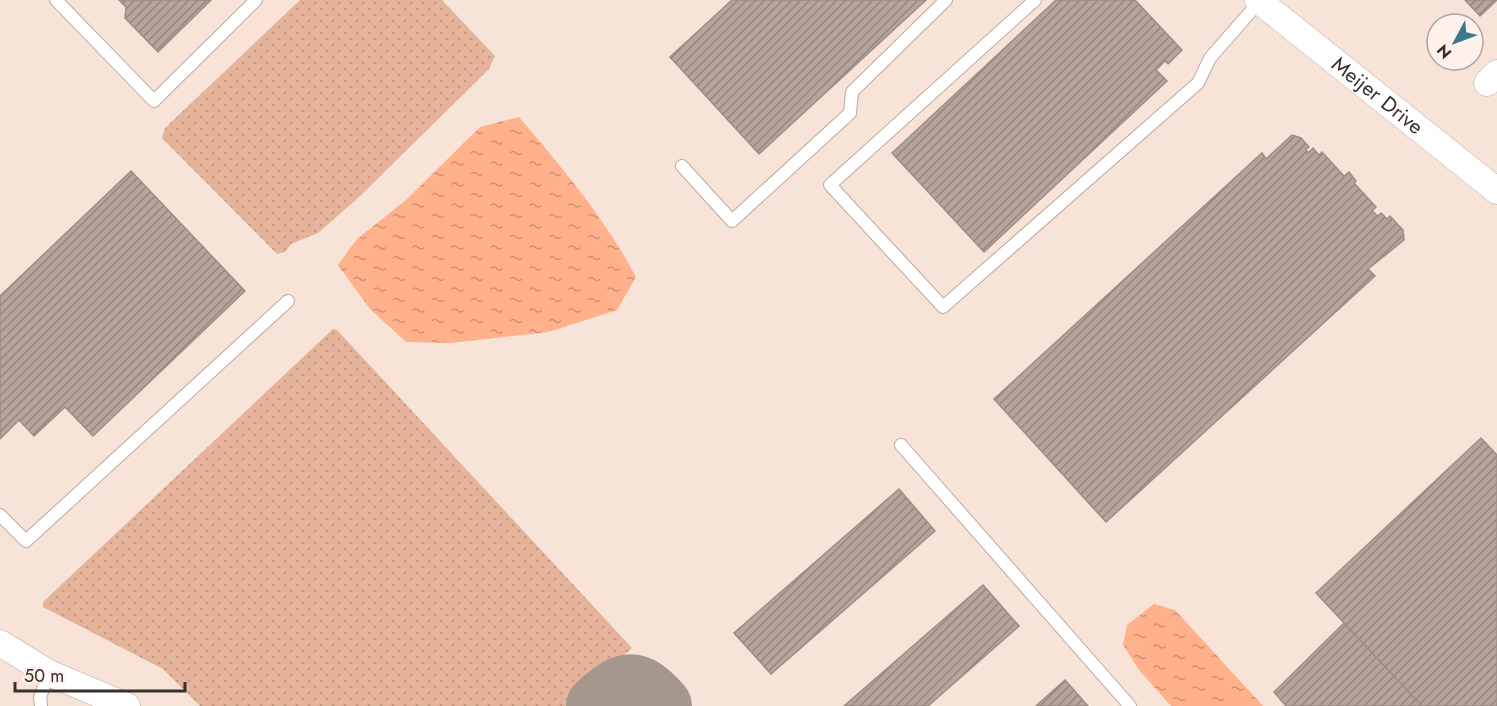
<svg xmlns="http://www.w3.org/2000/svg" width="1497" height="706" font-family="Jost,sans-serif">
  <defs>
    <pattern id="green-dots" width="8" height="8" patternUnits="userSpaceOnUse" patternTransform="scale(1.5)"><rect width="8" height="8" fill="#e5b29a"/><path d="M2 2h.1M6 6h.1" fill="none" stroke="#c59985" stroke-width="1.8" stroke-linecap="round"/></pattern>
    <pattern id="water-ripples" width="26" height="14" patternUnits="userSpaceOnUse" patternTransform="scale(1.5)"><rect width="26" height="14" fill="#feb18b"/><path d="M2 4q2-2 4 0t4 0M15 11q2-2 4 0t4 0" fill="none" stroke="#cf9072"/></pattern>
    <pattern id="building-hatch" width="6" height="6" patternUnits="userSpaceOnUse" patternTransform="scale(1.5)"><rect width="6" height="6" fill="#b8a49b"/><path d="M-1 1l2-2M0 6l6-6M5 7l2-2" fill="none" stroke="#97867f"/></pattern>
  </defs>
  <rect width="100%" height="100%" fill="#f8e3d9"/>
  <path fill="url(#green-dots)" d="M300,0H442L495,56L489,69L358,198L318,233L291,244L285,252L277,254L162,138L165,128Z
    M333,329L337,330L632,648L569,706H200L163,669L43,607V602Z"/>
  <path fill="url(#water-ripples)" d="M519,117C562,168 605,218 636,277L617,310L548,332L451,343L406,342L370,309L338,265L357,239L406,200L480,127Z
    M1154,604L1175,610L1263,706H1171L1139,670L1123,645L1127,625Z"/>
  <g fill="none" stroke-linecap="round" stroke-linejoin="round">
    <path stroke="#a5968e" stroke-width="62" d="M597,706C624,681 635,676 661,706"/>
  </g>
  <path fill="url(#building-hatch)" stroke="#9f8c83" stroke-width="1.5" d="M119,0H211L158,52L125,18L126,7Z
    M732,0H926L759,154L670,57Z
    M1056,0H1135L1182,50L1168,64L1165,61L1156,70L1167,81L984,252L892,153Z
    M1465,0H1497L1480,16Z
    M1292,135L1301,138L1309,147L1306,149L1308,153L1313,148L1319,155L1322,152L1344,176L1349,172L1356,181L1354,183L1376,207L1372,211L1378,216L1381,213L1387,219L1390,216L1403,230L1404,240L1368,269L1375,276L1106,522L994,399L1262,153L1266,159Z
    M131,171L245,291L93,436L65,407L34,436L19,420L0,439V296Z
    M1481,438L1497,455V706H1422L1316,593Z
    M899,489L935,531L771,674L734,633Z
    M983,585L1019,626L928,706H844Z
    M1344,623L1422,706H1286L1274,692Z
    M1065,680L1088,706H1036Z"/>
  <g fill="none" stroke-linecap="round" stroke-linejoin="round">
    <defs>
      <path id="service" d="M56,0L154,101L256,0
        M1035,0L830,185L943,307L1198,83L1210,58L1260,1
        M682,166L732,221L850,113L852,92L946,0
        M901,445L1130,706
        M0,515L26,541L288,301
        M41,706L40,697L49,673"/>
      <g id="minor">
        <path id="s1" d="M1258,0L1497,191"/>
        <path d="M1487,83L1497,73"/>
        <path d="M0,643L49,673L127,706"/>
      </g>
    </defs>
    <use href="#service" stroke="#bda9a0" stroke-width="14"/>
    <use href="#minor" stroke="#bda9a0" stroke-width="27"/>
    <use href="#service" stroke="#fff" stroke-width="12"/>
    <use href="#minor" stroke="#fff" stroke-width="26"/>
  </g>
  <g text-anchor="middle" stroke-width="5" stroke-linejoin="round" paint-order="stroke">
    <g font-size="21" fill="#38302c" stroke="#fff2ec">
      <text dy="7" stroke="none"><textPath href="#s1" startOffset="153">Meijer Drive</textPath></text>
    </g>
  </g>
  <g transform="translate(1455 42) rotate(229)"><circle r="28" fill="#fff2ec" stroke="#afa49f" stroke-width="1.5"/>
  <path d="M0-4.5L10 22L0 15L-10 22Z" fill="#3c778f"/>
  <text y="-9" font-size="16" font-weight="bold" text-anchor="middle" fill="#38302c">N</text>
  </g>
  <path d="M15 682v9h170v-9" fill="none" stroke="#38302c" stroke-width="3"/>
  <text x="24" y="682" font-size="18" fill="#38302c" stroke="#fff2ec" stroke-width="4.5" paint-order="stroke">50 m</text>
</svg>
